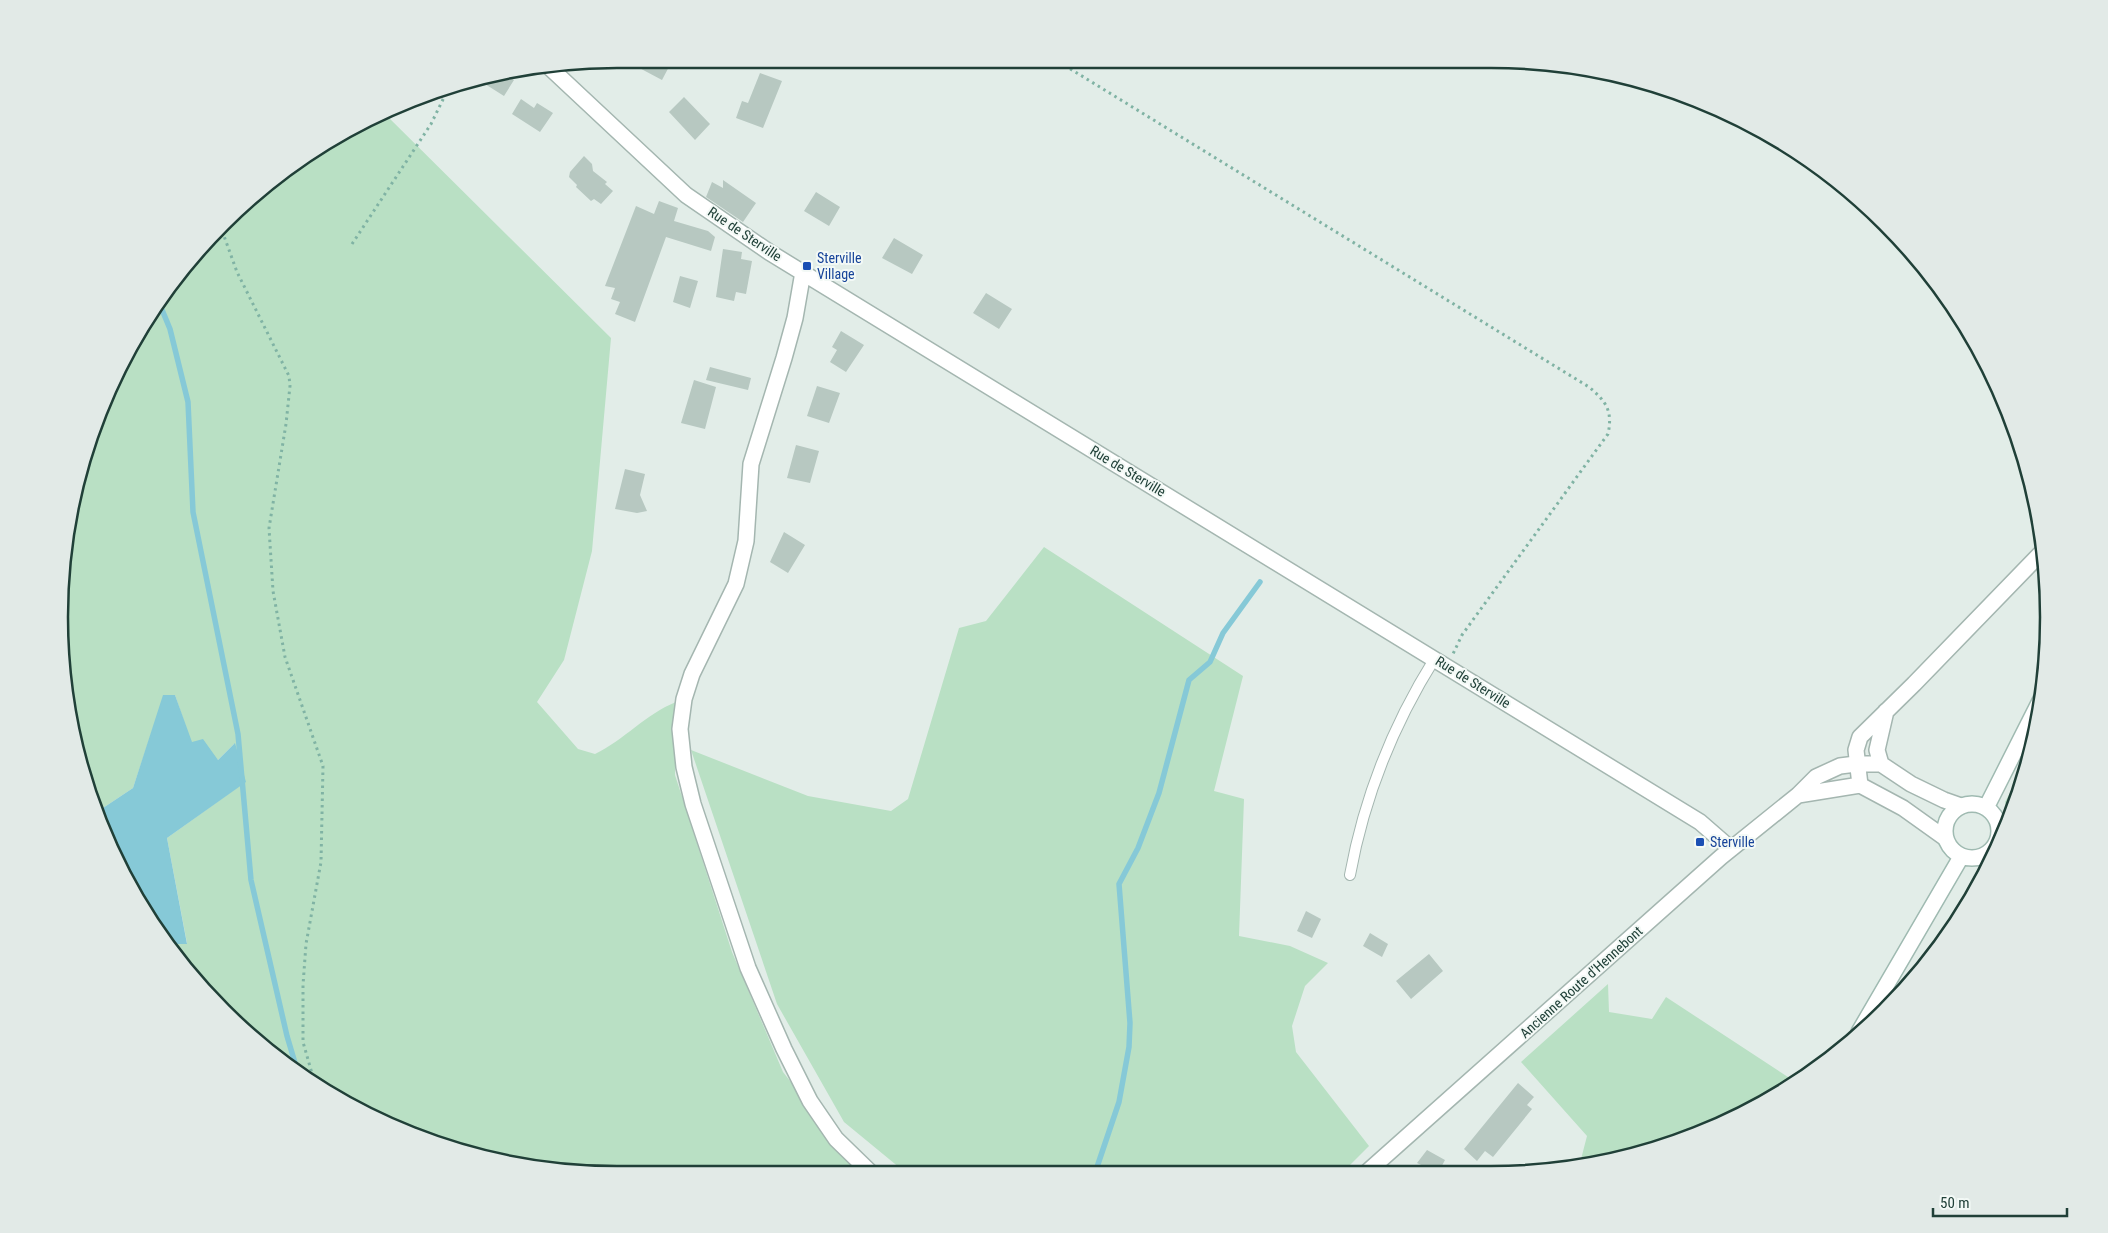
<svg xmlns="http://www.w3.org/2000/svg" width="2108" height="1233" font-family="'Roboto Condensed',sans-serif">
  <rect width="100%" height="100%" fill="#e2ede8"/>
  <path fill="#b9e0c4" d="M382,111L611,338L592,551L564,660L537,702L578,749L595,754C624,740 646,714 676,702L675,775L732,952L783,1072L862,1173H580L437,1145L307,1080L197,984L168,944L187,943L167,838L245,782L234,744L218,760L191,742L175,695H164L133,788L100,810L95,809L70,726L60,653L63,544L78,472L116,370L153,306L222,222L277,174L370,116Z
    M1044,547L1243,676L1214,791L1244,799L1239,936L1290,946L1328,963L1305,986L1292,1026L1296,1052L1369,1146L1342,1173H906L844,1122L777,1004L691,750L808,796L891,811L908,799L959,628L986,621Z
    M2029,758L2009,821L2005,802Z
    M1608,984L1609,1012L1652,1019L1666,997L1794,1081L1771,1099L1671,1145L1580,1163L1587,1136L1521,1062Z"/>
  <path fill="#86c9d7" d="M163,695H175L192,742L203,739L218,760L235,743L246,782L167,838L187,944H168L134,896L101,830L95,809L100,810L133,788Z"/>
  <g fill="none" stroke-linecap="round" stroke-linejoin="round">
    <path stroke="#86c9d7" stroke-width="5.5" d="M158,300L170,329L188,402L193,512L238,734L251,880L287,1036L298,1073
      M1095,1173L1119,1102L1129,1047L1130,1023L1119,884L1138,848L1159,793L1189,680L1210,662L1223,633L1260,582"/>
  </g>
  <path fill="#b7c8c1" d="M630,63H671L662,80Z
    M760,73L782,81L763,128L736,118L742,101L748,103Z
    M503,74L514,80L504,96L477,79Z
    M684,97L710,124L695,140L669,112Z
    M521,99L534,108L537,103L553,113L540,132L512,114Z
    M584,156L592,164L593,171L607,182L605,184L613,191L601,204L594,199L591,201L576,187L577,185L569,177L570,172Z
    M723,180L756,203L743,222L706,197L712,182L723,188Z
    M816,192L840,207L829,226L804,211Z
    M659,201L678,208L674,221L708,231L715,237L711,251L666,237L635,322L615,314L620,302L611,299L615,288L605,286L636,206L654,214Z
    M894,238L923,255L912,274L882,258Z
    M723,249L742,252L741,259L752,261L746,294L736,292L734,301L716,297Z
    M680,276L698,281L690,308L673,302Z
    M986,293L1012,309L999,329L973,313Z
    M841,331L864,345L846,372L830,362L837,350L832,347Z
    M710,367L751,378L748,390L706,380Z
    M694,380L716,387L705,429L681,423Z
    M817,386L840,393L829,423L807,416Z
    M796,445L819,451L810,483L787,478Z
    M625,469L645,474L640,495L647,511L637,513L615,509Z
    M784,532L805,545L788,573L770,562Z
    M1306,911L1321,919L1312,938L1297,931Z
    M1370,933L1388,944L1382,957L1363,946Z
    M1429,954L1443,971L1411,999L1396,981Z
    M1518,1083L1534,1097L1527,1105L1532,1109L1493,1157L1485,1151L1477,1161L1464,1149Z
    M1427,1150L1445,1160L1438,1173L1417,1163Z"/>
  <g fill="none" stroke-linecap="round" stroke-linejoin="round">
    <defs>
      <path id="lane" d="M1350,875C1364,798 1393,725 1435,658"/>
      <path id="street" d="M546,64L686,195L769,252L1700,822L1731,849
        M803,272L795,318L784,358L751,464L746,541L736,584L692,674L684,699L680,729L684,767L693,804L748,968L784,1049L810,1101L836,1139L871,1173
        M1881,764L1877,750L1886,711
        M1860,785L1856,750L1860,737L1914,684L2043,551
        M1798,795L1860,785L1903,808L1945,838
        M1994,848L1996,850
        M1366,1173L1721,857L1798,795L1816,777L1840,766L1856,764H1881L1911,784L1944,800L1961,806"/>
      <path id="secondary" d="M1945 831a27 27 0 1 1 54 0a27 27 0 1 1-54 0Z
        M1987,806L2041,699
        M1859,1032L1961,857"/>
    </defs>
    <use href="#lane" stroke="#a4b6b0" stroke-width="12"/>
    <use href="#street" stroke="#a4b6b0" stroke-width="18"/>
    <use href="#secondary" stroke="#9fbab1" stroke-width="18"/>
    <path stroke="#80b3a4" stroke-width="3" stroke-dasharray="2.5 4" stroke-linecap="butt" d="M1059,62L1589,387C1606,401 1613,411 1608,434L1462,635L1453,654
      M220,225L237,272L289,376L290,386L286,424L269,528L273,591L285,657L323,766L321,862L306,944L303,985V1042L315,1084
      M352,244L431,124L450,85"/>
    <use href="#lane" stroke="#fff" stroke-width="10"/>
    <use href="#street" stroke="#fff" stroke-width="15"/>
    <use href="#secondary" stroke="#fff" stroke-width="15"/>
  </g>
  <g fill="#1a4fb4" stroke="#f3f9f6" stroke-width="2">
    <rect x="802" y="261" width="10" height="10" rx="2.5"/>
    <rect x="1695" y="837" width="10" height="10" rx="2.5"/>
  </g>
  <g text-anchor="middle" stroke-width="4" stroke-linejoin="round" paint-order="stroke">
    <g font-size="14" fill="#204038" stroke="#f3f9f6">
      <text transform="translate(745 234) rotate(34)" y="5">Rue de Sterville</text>
      <text transform="translate(1128 471) rotate(31)" y="5">Rue de Sterville</text>
      <text transform="translate(1473 682) rotate(32)" y="5">Rue de Sterville</text>
      <text transform="translate(1581 982) rotate(-42)" y="5">Ancienne Route d'Hennebont</text>
    </g>
    <g font-size="14" fill="#164399" stroke="#f3f9f6" text-anchor="start">
      <text x="817" y="263">Sterville<tspan x="817" dy="16">Village</tspan></text>
      <text x="1710" y="847">Sterville</text>
    </g>
  </g>
  <path d="M0 0H2108V1233H0ZM617 68H1491A549 549 0 0 1 2040 617V617A549 549 0 0 1 1491 1166H617A549 549 0 0 1 68 617V617A549 549 0 0 1 617 68Z" fill="#e2eae7" fill-rule="evenodd"/>
  <path fill="none" stroke="#204038" stroke-width="2.5" d="M617 68H1491A549 549 0 0 1 2040 617V617A549 549 0 0 1 1491 1166H617A549 549 0 0 1 68 617V617A549 549 0 0 1 617 68Z"/>
  <path d="M1933 1208v8h134v-8" fill="none" stroke="#204038" stroke-width="2.5"/>
  <text x="1940" y="1208" font-size="15" fill="#204038" stroke="#f3f9f6" stroke-width="4" paint-order="stroke">50 m</text>
</svg>
